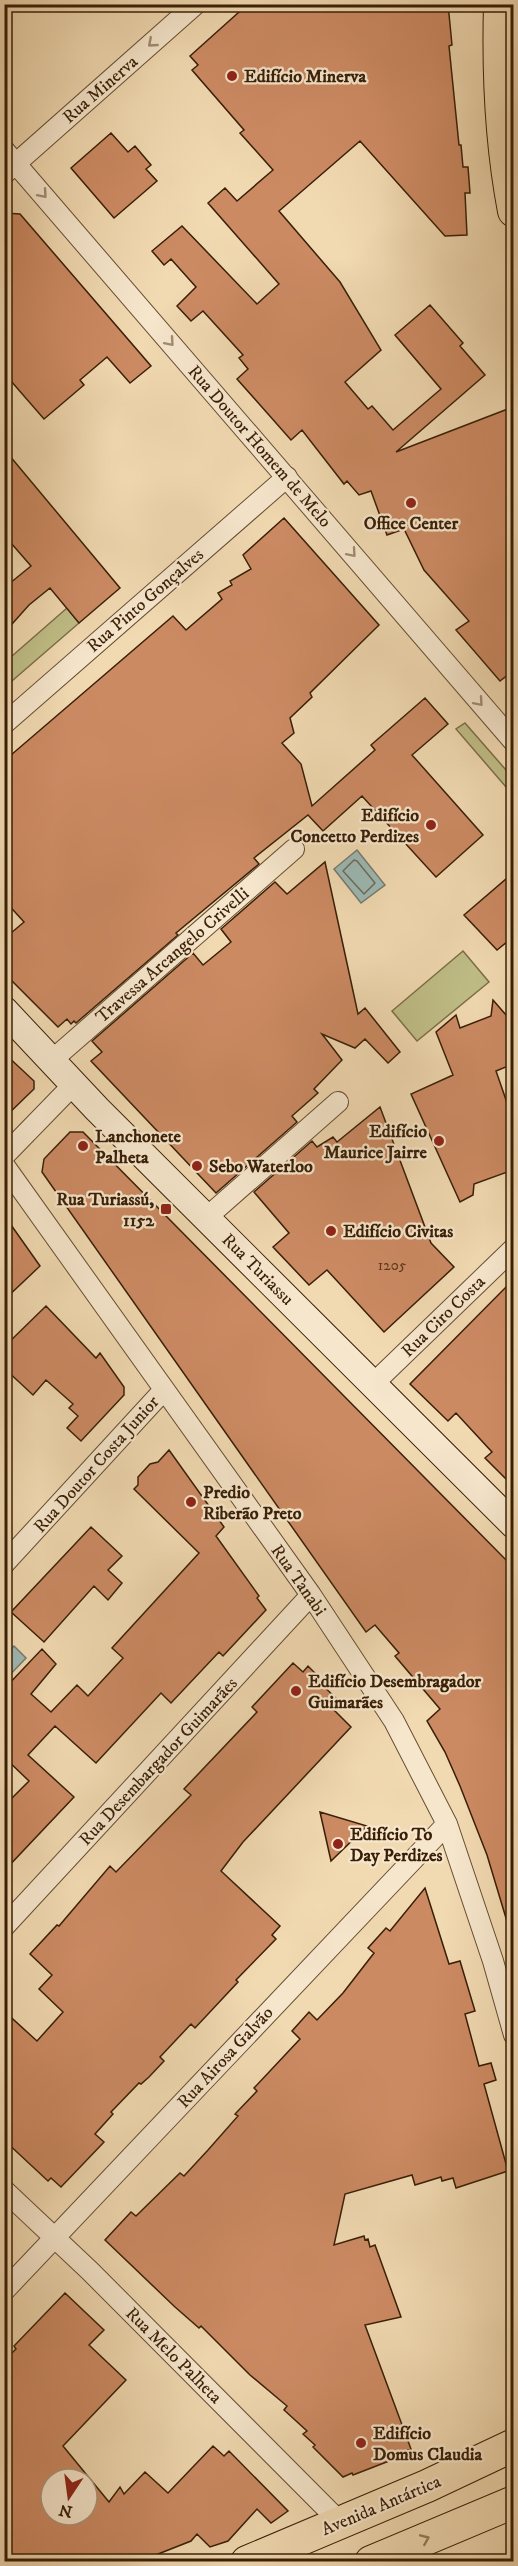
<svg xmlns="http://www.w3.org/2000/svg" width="518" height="2566" font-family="'IM FELL DW Pica',serif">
  <rect width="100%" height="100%" fill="#f1d9b1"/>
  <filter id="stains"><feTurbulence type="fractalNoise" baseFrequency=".00333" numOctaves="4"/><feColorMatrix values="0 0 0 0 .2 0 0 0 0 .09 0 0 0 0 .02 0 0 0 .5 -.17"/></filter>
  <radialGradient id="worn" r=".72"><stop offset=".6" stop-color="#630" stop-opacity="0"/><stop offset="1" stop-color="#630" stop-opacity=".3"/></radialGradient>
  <path fill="#c0be87" stroke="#7c6e47" stroke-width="1.5" d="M67,608L79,623L5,687L4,663Z
    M465,723L513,778V795L456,729Z
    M463,951L489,982L417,1041L392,1011Z"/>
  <path fill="#9db9b4" stroke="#757b6f" stroke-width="1.5" d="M357,850L385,885L361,903L334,869Z
    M14,1646L26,1658L7,1678L5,1676V1656Z"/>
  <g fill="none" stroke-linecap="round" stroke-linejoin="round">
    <path stroke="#6a6c5e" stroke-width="1.5" d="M354,860L357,861L375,883L364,894L343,871Z"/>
  </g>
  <path fill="#cc8a63" stroke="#381f07" stroke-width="1.5" fill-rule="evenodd" d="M248,4H448L452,45L449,46L459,145H461L463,167H468L470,193H465L467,235L445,236L360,141L279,211L340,282L381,350L345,382L368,409L372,406L393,430L441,389L395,335L430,305L463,343L460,346L485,375L396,452L513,407V671L500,681L456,630L469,621L424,570L404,529L387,535L371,491L359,495L347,481L344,484L302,430L291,440L237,379L248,369L239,358L243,355L203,311L191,321L177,306L196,287L171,259L164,265L152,251L182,226L257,304L279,284L208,203L225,188L237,201L273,170L240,133L244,130L192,70L198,65L190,56Z
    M111,133L128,152L135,146L151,165L146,169L157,181L114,218L71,168Z
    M4,213L20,214L151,366L130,383L107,357L80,380L84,385L44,419L4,373Z
    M4,449L120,588L79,623L50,588L29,605L4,633V588L31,566L4,535Z
    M284,518L379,625L310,693L312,697L290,718L294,733L282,743L301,764L312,806L375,750L371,745L425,698L448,724L412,755L483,835L436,877L362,796L323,831L308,815L254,858L259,864L176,933L178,935L76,1023L74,1021L71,1024L67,1019L58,1027L4,973V939L24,922L4,900V761L173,616L186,630L222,599L218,593L232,585L230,581L251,569L243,555Z
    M325,862L358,1014L365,1008L400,1052L388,1063L365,1039L355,1048L322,1034L342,1060L314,1089L318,1093L292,1116L297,1122L216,1193L91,1061L102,1052L92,1041L193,953L203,965L231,942L221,929L275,882L287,894Z
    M513,873V937L497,950L464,915Z
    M493,1000L513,1023V1064L496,1071L513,1120V1170L474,1184L473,1195L460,1202L411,1094L453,1075L436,1032L456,1015L460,1028L491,1016Z
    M4,1053L34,1081V1089L4,1118Z
    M380,1107L431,1243L454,1267L384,1332L327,1270L309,1285L273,1247L289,1233L254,1192L312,1141L317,1147L333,1137L337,1142Z
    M70,1132H83L513,1567V1927L509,1928L487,1855L460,1786L445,1752L427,1721L440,1709L395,1656L399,1653L375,1625L366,1632L42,1172L44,1159Z
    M4,1215L40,1266L4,1300Z
    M513,1280V1486L485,1458L492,1452L456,1413L448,1421L410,1384Z
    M46,1306L96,1358L100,1353L124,1387V1395L81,1441L67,1428L78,1416L69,1408L73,1404L46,1380L33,1395L4,1368V1347Z
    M169,1450L224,1527L216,1536L259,1596L257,1598L266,1610L223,1656L219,1652L171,1703L161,1693L96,1763L55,1726L28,1755L74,1797L4,1871V1806L29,1781L4,1757V1689L42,1649L56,1664L31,1694L51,1712L77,1685L88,1696L123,1658L112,1648L199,1553L134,1489L138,1485V1477L150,1464L158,1462Z
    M91,1527L122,1556L108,1570L122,1583L108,1600L94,1586L44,1642L11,1612Z
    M293,1663L303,1672L308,1666L323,1681L321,1684L337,1699L330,1706L351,1727L243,1842L221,1871L280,1926L272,1935L276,1939L236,1980L238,1982L195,2028L191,2024L160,2057L164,2061L149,2077L141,2084L139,2083L111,2112L113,2114L95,2134L104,2142L61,2187L51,2178L48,2181L4,2140V2011L37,2041L63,2012L39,1989L52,1975L30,1954L57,1925L59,1926L110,1866L116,1872L191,1795L184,1789L257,1712L252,1707Z
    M320,1812L367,1826L331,1861Z
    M425,1888L449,1964L460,1961L475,2011L465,2014L479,2066L491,2063L496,2080L484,2084L508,2171L456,2188L453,2178L442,2181L441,2177L415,2185L412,2175L345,2194L334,2245L364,2236L365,2240L368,2239L370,2247L375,2245L401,2317L365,2325L411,2449L401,2453L402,2456L353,2475L352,2473L343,2477L313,2447L315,2445L303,2434L307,2431L284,2410L287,2406L250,2375L201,2326L199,2328L175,2307L105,2240L131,2212L136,2216L180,2173L184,2176L208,2150L238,2116L235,2114L257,2091L254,2088L300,2039L292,2031L309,2012L317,2020L343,1993L374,1953L368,1948L386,1928L390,1931Z
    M65,2293L104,2330L89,2345L126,2380L63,2446L109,2502L120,2487L124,2494L145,2472L168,2493L213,2446L224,2456L229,2451L288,2511L271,2523L257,2509L228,2541L210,2547L197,2534L191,2541L153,2556L154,2562H4V2361L16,2349L14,2346ZM51,2479H87V2515H51Z"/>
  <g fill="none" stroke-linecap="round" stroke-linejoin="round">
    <defs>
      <path id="street" d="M4,150L514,742
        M4,174L196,4
        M4,724L287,477
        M51,1061L294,849
        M4,1156L74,1084
        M4,1165L311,1595L394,1721L447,1824L493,1961L514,2035
        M206,1218L338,1102
        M372,1385L514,1248
        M4,1564L163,1391
        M4,1927L311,1595
        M4,2190L90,2271L341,2523
        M4,2291L447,1824"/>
      <path id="secondary" d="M4,1010L97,1109L514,1525"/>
      <path id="primary" d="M500,4C498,74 501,143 514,211
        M247,2562L427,2486L514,2445
        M371,2562L514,2502"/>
    </defs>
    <use href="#street" stroke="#664e32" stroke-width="22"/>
    <use href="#secondary" stroke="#381f07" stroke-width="29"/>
    <use href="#primary" stroke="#381f07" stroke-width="34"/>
    <use href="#street" stroke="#f6e6cc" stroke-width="20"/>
    <use href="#secondary" stroke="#f6e6cc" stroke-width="27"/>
    <use href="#primary" stroke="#f1d9b1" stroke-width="32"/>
  </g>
  <defs><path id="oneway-chevron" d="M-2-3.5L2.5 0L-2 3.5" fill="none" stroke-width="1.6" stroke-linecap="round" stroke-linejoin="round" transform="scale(1.5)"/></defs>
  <g stroke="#a08c73">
    <use href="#oneway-chevron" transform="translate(152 43) rotate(139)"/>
    <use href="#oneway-chevron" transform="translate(43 194) rotate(49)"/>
    <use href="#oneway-chevron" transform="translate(170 342) rotate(49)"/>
    <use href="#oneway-chevron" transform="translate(352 553) rotate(49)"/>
    <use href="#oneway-chevron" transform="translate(479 702) rotate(49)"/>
  </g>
  <use stroke="#947c5c" href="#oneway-chevron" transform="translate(425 2539) rotate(-23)"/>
  <g fill="#8f2418" stroke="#f6e6cc" stroke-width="2">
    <circle cx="232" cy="76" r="6"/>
    <circle cx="411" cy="503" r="6"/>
    <circle cx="431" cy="825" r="6"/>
    <circle cx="439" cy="1141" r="6"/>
    <circle cx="83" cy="1146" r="6"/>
    <circle cx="197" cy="1166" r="6"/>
    <rect x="160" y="1203" width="12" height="12" rx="3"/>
    <circle cx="331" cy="1231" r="6"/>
    <circle cx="191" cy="1502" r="6"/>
    <circle cx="296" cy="1691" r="6"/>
    <circle cx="338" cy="1844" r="6"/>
    <circle cx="361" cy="2443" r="6"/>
  </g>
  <g text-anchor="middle" stroke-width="4.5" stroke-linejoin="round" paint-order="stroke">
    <g font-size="15" fill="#5d3a1e">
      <text x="392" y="1270">1205</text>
    </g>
    <g font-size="18" font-weight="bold" fill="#381f07" stroke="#f6e6cc" text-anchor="start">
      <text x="244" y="82">Edifício Minerva</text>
      <text x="411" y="529" text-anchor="middle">Office Center</text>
      <text x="419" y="821" text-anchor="end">Edifício<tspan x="419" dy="21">Concetto Perdizes</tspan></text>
      <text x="427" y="1137" text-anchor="end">Edifício<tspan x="427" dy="21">Maurice Jairre</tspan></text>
      <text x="95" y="1142">Lanchonete<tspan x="95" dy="21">Palheta</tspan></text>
      <text x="209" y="1172">Sebo Waterloo</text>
      <text x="154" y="1205" text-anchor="end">Rua Turiassú,<tspan x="154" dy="21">1152</tspan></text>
      <text x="343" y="1237">Edifício Civitas</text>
      <text x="203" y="1498">Predio<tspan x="203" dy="21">Riberão Preto</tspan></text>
      <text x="308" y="1687">Edifício Desembragador<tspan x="308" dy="21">Guimarães</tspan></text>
      <text x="350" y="1840">Edifício To<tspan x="350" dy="21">Day Perdizes</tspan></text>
      <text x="373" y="2439">Edifício<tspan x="373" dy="21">Domus Claudia</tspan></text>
    </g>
    <g font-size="18" fill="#381f07" stroke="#f6e6cc">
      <text transform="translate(100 89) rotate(-41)" y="6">Rua Minerva</text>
      <text transform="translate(260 446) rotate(49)" y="6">Rua Doutor Homem de Melo</text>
      <text transform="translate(145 600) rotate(-41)" y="6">Rua Pinto Gonçalves</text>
      <text transform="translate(172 955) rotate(-41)" y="6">Travessa Arcangelo Crivelli</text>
      <text transform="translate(258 1269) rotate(45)" y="6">Rua Turiassu</text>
      <text transform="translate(443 1316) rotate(-44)" y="6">Rua Ciro Costa</text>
      <text transform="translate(96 1464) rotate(-48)" y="6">Rua Doutor Costa Junior</text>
      <text transform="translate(299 1580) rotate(55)" y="6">Rua Tanabi</text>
      <text transform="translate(158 1761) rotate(-47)" y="6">Rua Desembargador Guimarães</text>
      <text transform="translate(225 2057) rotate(-47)" y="6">Rua Airosa Galvão</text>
      <text transform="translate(174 2355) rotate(45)" y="6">Rua Melo Palheta</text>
      <text transform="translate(381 2505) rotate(-23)" y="6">Avenida Antártica</text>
    </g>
  </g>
  <rect width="518" height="2566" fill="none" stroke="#f1d9b1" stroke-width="24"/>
  <rect x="6" y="6" width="506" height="2554" fill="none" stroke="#381f07" stroke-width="3"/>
  <rect x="12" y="12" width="494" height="2542" fill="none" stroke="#381f07" stroke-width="1.5"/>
  <g transform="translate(69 2497) rotate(193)"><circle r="28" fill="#f6e6cc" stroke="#aa967d" stroke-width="1.5"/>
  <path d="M0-4.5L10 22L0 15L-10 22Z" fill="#8f2418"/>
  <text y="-9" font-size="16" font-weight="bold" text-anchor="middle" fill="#381f07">N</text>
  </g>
  <rect width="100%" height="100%" filter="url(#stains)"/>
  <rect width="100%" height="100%" fill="url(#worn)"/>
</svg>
